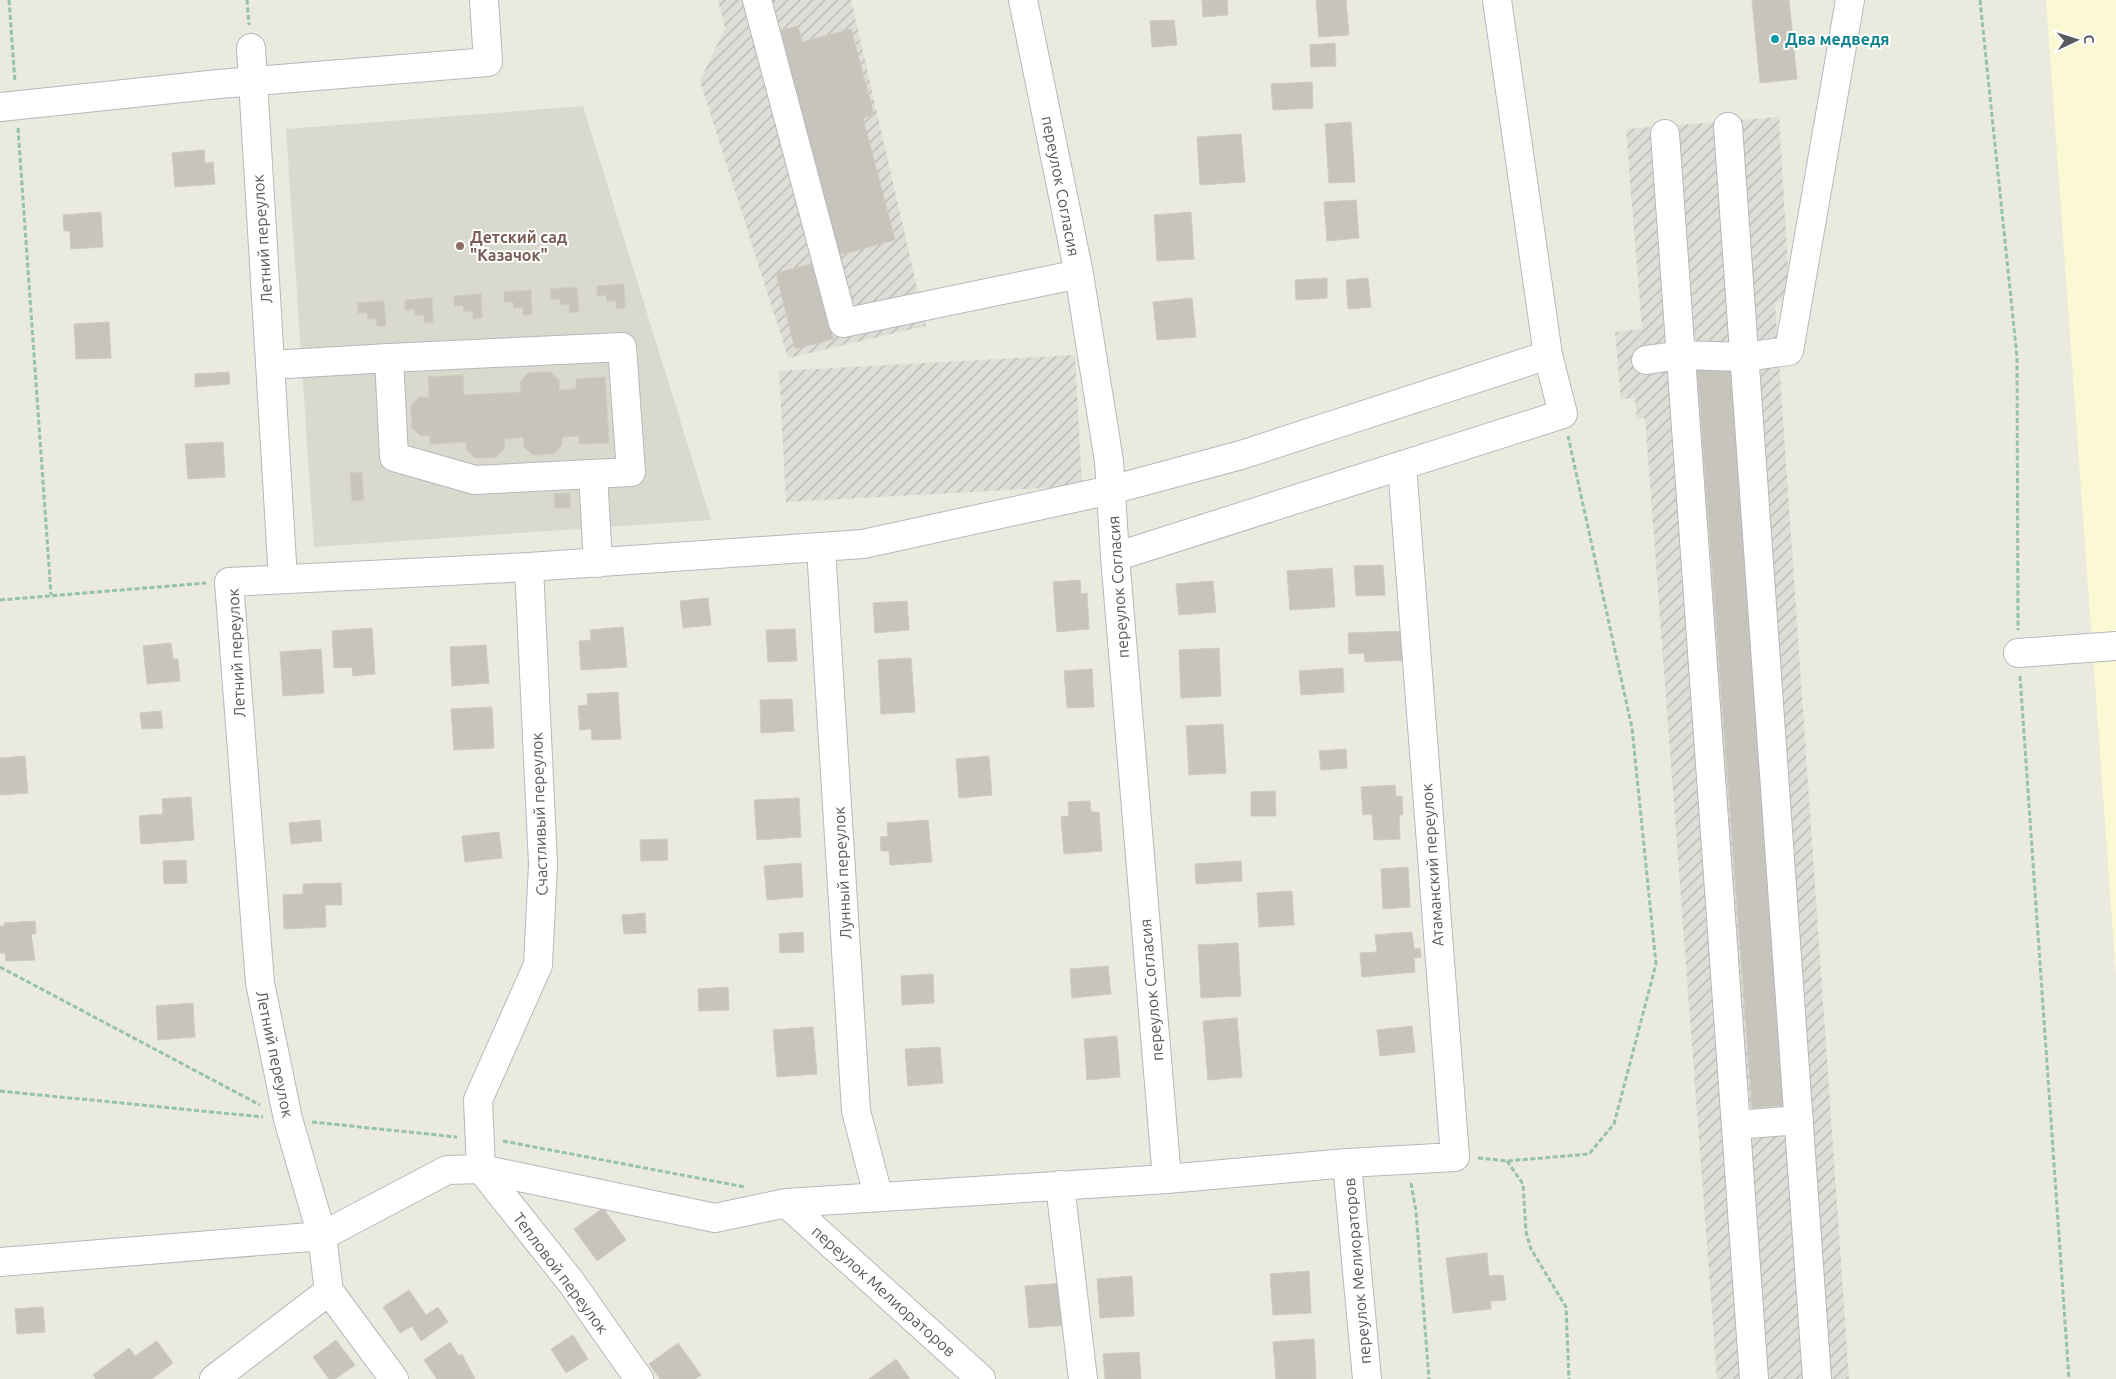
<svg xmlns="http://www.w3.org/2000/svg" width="2116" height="1379" font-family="Ubuntu,sans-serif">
  <defs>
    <pattern id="industrial-furrows" width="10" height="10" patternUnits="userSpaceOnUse" patternTransform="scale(1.25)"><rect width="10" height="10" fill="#deddd7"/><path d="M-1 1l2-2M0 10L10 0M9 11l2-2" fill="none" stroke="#b7b6b2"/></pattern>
  </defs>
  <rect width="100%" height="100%" fill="#ebeadf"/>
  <path fill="#fbf8d4" d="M2046,0H2116V977Z"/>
  <path fill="url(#industrial-furrows)" d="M718,0H851L926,326L788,358L700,81L725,28Z
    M1779,117L1790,301L1775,303L1849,1379H1717L1645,418L1637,419L1635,398L1621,399L1615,332L1642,329L1626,129Z
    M1075,355L1082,486L786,502L779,371Z"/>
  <path fill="#dad9cd" d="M583,106L711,520L314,547L286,129Z"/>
  <path fill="#c6c4bd" stroke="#cfccbe" d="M1202,0H1227L1228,15L1203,17Z
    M1316,0H1346L1349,35L1319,37Z
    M1752,0H1789L1797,79L1760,83Z
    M1174,20L1177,45L1152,47L1150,21Z
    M798,26L802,42L851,29L874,115L863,118L895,240L839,255L788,59L778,61L771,33Z
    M1335,43L1336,66L1311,67L1310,45Z
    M1312,82L1313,108L1273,110L1271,84Z
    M1351,122L1355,182L1329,183L1325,124Z
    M1241,134L1245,182L1200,185L1197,137Z
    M204,150L205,163L213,162L215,184L175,187L172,153Z
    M1356,200L1359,238L1327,241L1324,202Z
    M101,212L103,247L71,249L70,231H64L63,215Z
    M1191,212L1194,259L1157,261L1154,215Z
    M815,263L833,339L795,349L776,273Z
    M1327,278V298L1296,300L1295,280Z
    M1368,278L1371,307L1348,309L1346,280Z
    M624,284L625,308L616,309V301H607L606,295L597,296V286Z
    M577,287L579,312L570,313L569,304L560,305V299H551L550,289Z
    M531,290L532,315H523V307L514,308L513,302H504V292Z
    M481,294L482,318L473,319V311L464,312L463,305L454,306V296Z
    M432,298L433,322L424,323V315H415V309L405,310V300Z
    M1192,298L1196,337L1157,340L1153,302Z
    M384,301L386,326H377L376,318L368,319L367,313H358L357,303Z
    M109,322L111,358L76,359L74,324Z
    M1734,364L1788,1105L1752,1108L1697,366Z
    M229,372L230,384L195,387V374Z
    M550,372L559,380V390L576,389V379L605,377L609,443L579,444V436L562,437V445L554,454L533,455L524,447L523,437L504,439L505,448L496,457L475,458L466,450V442L430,444V435L421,436L412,428L411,406L419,397H429L428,377L463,375L464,395L521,392L520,382L528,373Z
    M223,442L225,477L188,479L185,444Z
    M362,472L364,500L352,501L350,473Z
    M570,493V508H555L554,494Z
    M1383,565L1385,595L1356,596L1354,566Z
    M1332,568L1335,607L1290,610L1287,571Z
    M1080,580L1081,594L1087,593L1089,629L1057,632L1053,582Z
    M1213,581L1216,612L1179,615L1176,584Z
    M708,598L711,625L683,628L680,601Z
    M907,601L909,630L875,633L873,603Z
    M623,627L627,667L581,670L579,641L591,640L590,630Z
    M372,628L375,674L353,676L352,667L334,668L332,631Z
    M795,629L797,661L768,662L766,630Z
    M1406,631L1407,660L1365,662L1364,653L1349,654L1348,633Z
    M171,643L173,659H178L180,681L147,684L143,646Z
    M486,645L489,683L452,686L450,647Z
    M1219,648L1221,696L1181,698L1179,650Z
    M321,649L324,693L283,696L280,652Z
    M911,658L915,712L881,714L878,660Z
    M1343,668L1344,692L1301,695L1299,671Z
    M1092,669L1094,707L1067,708L1064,671Z
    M618,692L621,739L592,740L591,729L580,730L578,706L588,705L587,694Z
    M792,699L794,731L761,733L760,700Z
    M492,707L494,748L454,750L451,709Z
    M161,711L163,728L142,729L140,713Z
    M1223,724L1226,773L1189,775L1186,726Z
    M1346,749L1347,768L1321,770L1319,751Z
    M25,756L28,793L0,795V758Z
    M989,756L992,795L959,798L956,759Z
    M1395,785L1396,796H1402L1403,815H1399L1400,839L1374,840L1372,814L1363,815L1361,787Z
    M1275,791L1276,816H1251V792Z
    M191,797L194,840L141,844L139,816L163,814L162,799Z
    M799,798L801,837L757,840L754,800Z
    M1090,801L1091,812H1099L1102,851L1064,854L1061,817L1069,816L1068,802Z
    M320,820L322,841L291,844L289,823Z
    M928,820L932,862L890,865L889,851H881L880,837L888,836L887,823Z
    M499,832L502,858L465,862L462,836Z
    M667,839L668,860L641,861L640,840Z
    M186,860L187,883L164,884L163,861Z
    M1241,861L1242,881L1196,884L1195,864Z
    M801,863L803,897L767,900L764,866Z
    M1408,867L1410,907L1383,909L1381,869Z
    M341,883L342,905H325L326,927L284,929L283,895L303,894V884Z
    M1292,891L1294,925L1259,927L1257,893Z
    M645,913L646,933L624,934L622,915Z
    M35,921L36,934H31L35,960L6,961L5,953H0V926H4V923Z
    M803,932L804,952L780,953L779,934Z
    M1412,932L1414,949L1420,948L1421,957L1414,958L1415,972L1362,977L1360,953L1377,952L1375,935Z
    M1238,943L1241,996L1201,998L1198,945Z
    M1108,966L1111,994L1072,998L1070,969Z
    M933,974L934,1003L902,1005L901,976Z
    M728,987L729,1010L699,1011L698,989Z
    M193,1003L195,1037L158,1040L156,1006Z
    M1237,1018L1242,1077L1208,1080L1203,1021Z
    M1412,1026L1415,1052L1380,1056L1377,1030Z
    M813,1027L817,1074L777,1077L773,1030Z
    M1117,1036L1120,1077L1087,1080L1084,1039Z
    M940,1047L943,1083L908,1086L905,1049Z
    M603,1208L626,1240L597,1261L574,1229Z
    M1487,1253L1489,1276L1503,1275L1506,1300L1491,1301V1309L1453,1313L1446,1258Z
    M1309,1271L1311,1313L1273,1315L1270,1274Z
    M1132,1276L1134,1316L1100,1318L1097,1279Z
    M1064,1283L1068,1325L1029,1328L1025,1286Z
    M409,1290L426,1315L438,1307L448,1322L421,1341L412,1326L400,1333L383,1307Z
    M43,1307L45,1332L17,1334L15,1309Z
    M573,1335L588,1359L566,1373L551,1349Z
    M1314,1339L1316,1379H1276L1273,1342Z
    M336,1340L355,1365L335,1379H329L313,1357Z
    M157,1341L173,1363L152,1379H96L93,1375L129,1348L135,1356Z
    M450,1342L459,1356L462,1354L475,1379H437L424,1360Z
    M678,1343L701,1375L695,1379H660L649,1364Z
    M1139,1352L1141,1379H1105L1103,1354Z
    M896,1359L910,1379H869Z"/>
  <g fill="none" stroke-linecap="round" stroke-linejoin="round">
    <defs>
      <path id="minor" d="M757,0L843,323L1079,274
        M1023,0L1079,274L1109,461L1115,557L1167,1179
        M251,48L283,579
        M0,107L219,84L488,62L484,0
        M1728,127L1817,1379
        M1665,134L1754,1379
        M622,347L631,472L475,480L394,457L389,358Z
        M1646,360L1681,355L1744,357L1789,351L1850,0
        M270,365L389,358
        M593,474L598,563
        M821,548L856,1111L878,1195
        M1115,557L1563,414L1548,355L1497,0
        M529,567L543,864L538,965L478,1100L481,1169L571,1282L639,1379
        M2018,653L2116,646
        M1736,1125L1799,1120
        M1347,1163L1367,1379
        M1060,1185L1083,1379
        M786,1203L981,1379
        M0,1262L322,1236L447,1170L481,1169L715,1218L786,1203L1167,1179L1347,1163L1455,1157L1402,465
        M214,1379L329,1291
        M394,1379L329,1291L322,1236L288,1119L260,983L229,582L529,567L863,544L1111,490L1241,455L1548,355"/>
    </defs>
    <use href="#minor" stroke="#b7b8be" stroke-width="30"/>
    <path stroke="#96c2a9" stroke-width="3" stroke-dasharray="5 2.5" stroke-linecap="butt" d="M9,0L15,82
      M247,0L249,25
      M1980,0L2017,357L2018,630
      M18,128L51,595
      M0,600L206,583
      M2020,676L2069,1379
      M0,967L260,1105
      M0,1091L263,1117
      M312,1122L457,1137
      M503,1141L745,1187
      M1478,1158L1507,1161L1589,1154L1614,1124L1656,964L1632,728L1568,436
      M1507,1161L1523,1184L1526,1232L1531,1249L1566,1307L1569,1379
      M1411,1183L1416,1211L1429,1379"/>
    <use href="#minor" stroke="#fff" stroke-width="28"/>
  </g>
  <circle fill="#0f9aa8" stroke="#fff" stroke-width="2" cx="1775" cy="39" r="5"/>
  <circle fill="#8d6e63" stroke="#fff" stroke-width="2" cx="460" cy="246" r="5"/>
  <g text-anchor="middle" stroke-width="4" stroke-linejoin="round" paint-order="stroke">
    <g font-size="16" font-weight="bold" fill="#0d838f" stroke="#fff" text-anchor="start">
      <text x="1785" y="45">Два медведя</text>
    </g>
    <g font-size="16" fill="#585a60" stroke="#fff">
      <text transform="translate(1061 186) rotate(79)" y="6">переулок Согласия</text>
      <text transform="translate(262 239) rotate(-94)" y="6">Летний переулок</text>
      <text transform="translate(1118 587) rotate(-94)" y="6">переулок Согласия</text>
      <text transform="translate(236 653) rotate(-93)" y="6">Летний переулок</text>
      <text transform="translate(539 814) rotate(-92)" y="6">Счастливый переулок</text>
      <text transform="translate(1432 865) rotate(-94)" y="6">Атаманский переулок</text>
      <text transform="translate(842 873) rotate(-93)" y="6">Лунный переулок</text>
      <text transform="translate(1151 990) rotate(-95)" y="6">переулок Согласия</text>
      <text transform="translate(275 1054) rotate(78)" y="6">Летний переулок</text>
      <text transform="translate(1357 1271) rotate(-95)" y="6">переулок Мелиораторов</text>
      <text transform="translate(561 1273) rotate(53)" y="6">Тепловой переулок</text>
      <text transform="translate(884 1291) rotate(42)" y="6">переулок Мелиораторов</text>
    </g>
    <g font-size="16" font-weight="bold" fill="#785e54" stroke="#fff" text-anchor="start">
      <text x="470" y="243">Детский сад<tspan x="470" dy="18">"Казачок"</tspan></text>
    </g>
  </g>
  <g transform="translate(2076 40) rotate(86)" stroke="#ffffff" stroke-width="4" paint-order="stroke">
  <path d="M0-4L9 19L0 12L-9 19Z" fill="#585a60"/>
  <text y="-8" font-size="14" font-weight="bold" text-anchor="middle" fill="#585a60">С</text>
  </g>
</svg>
